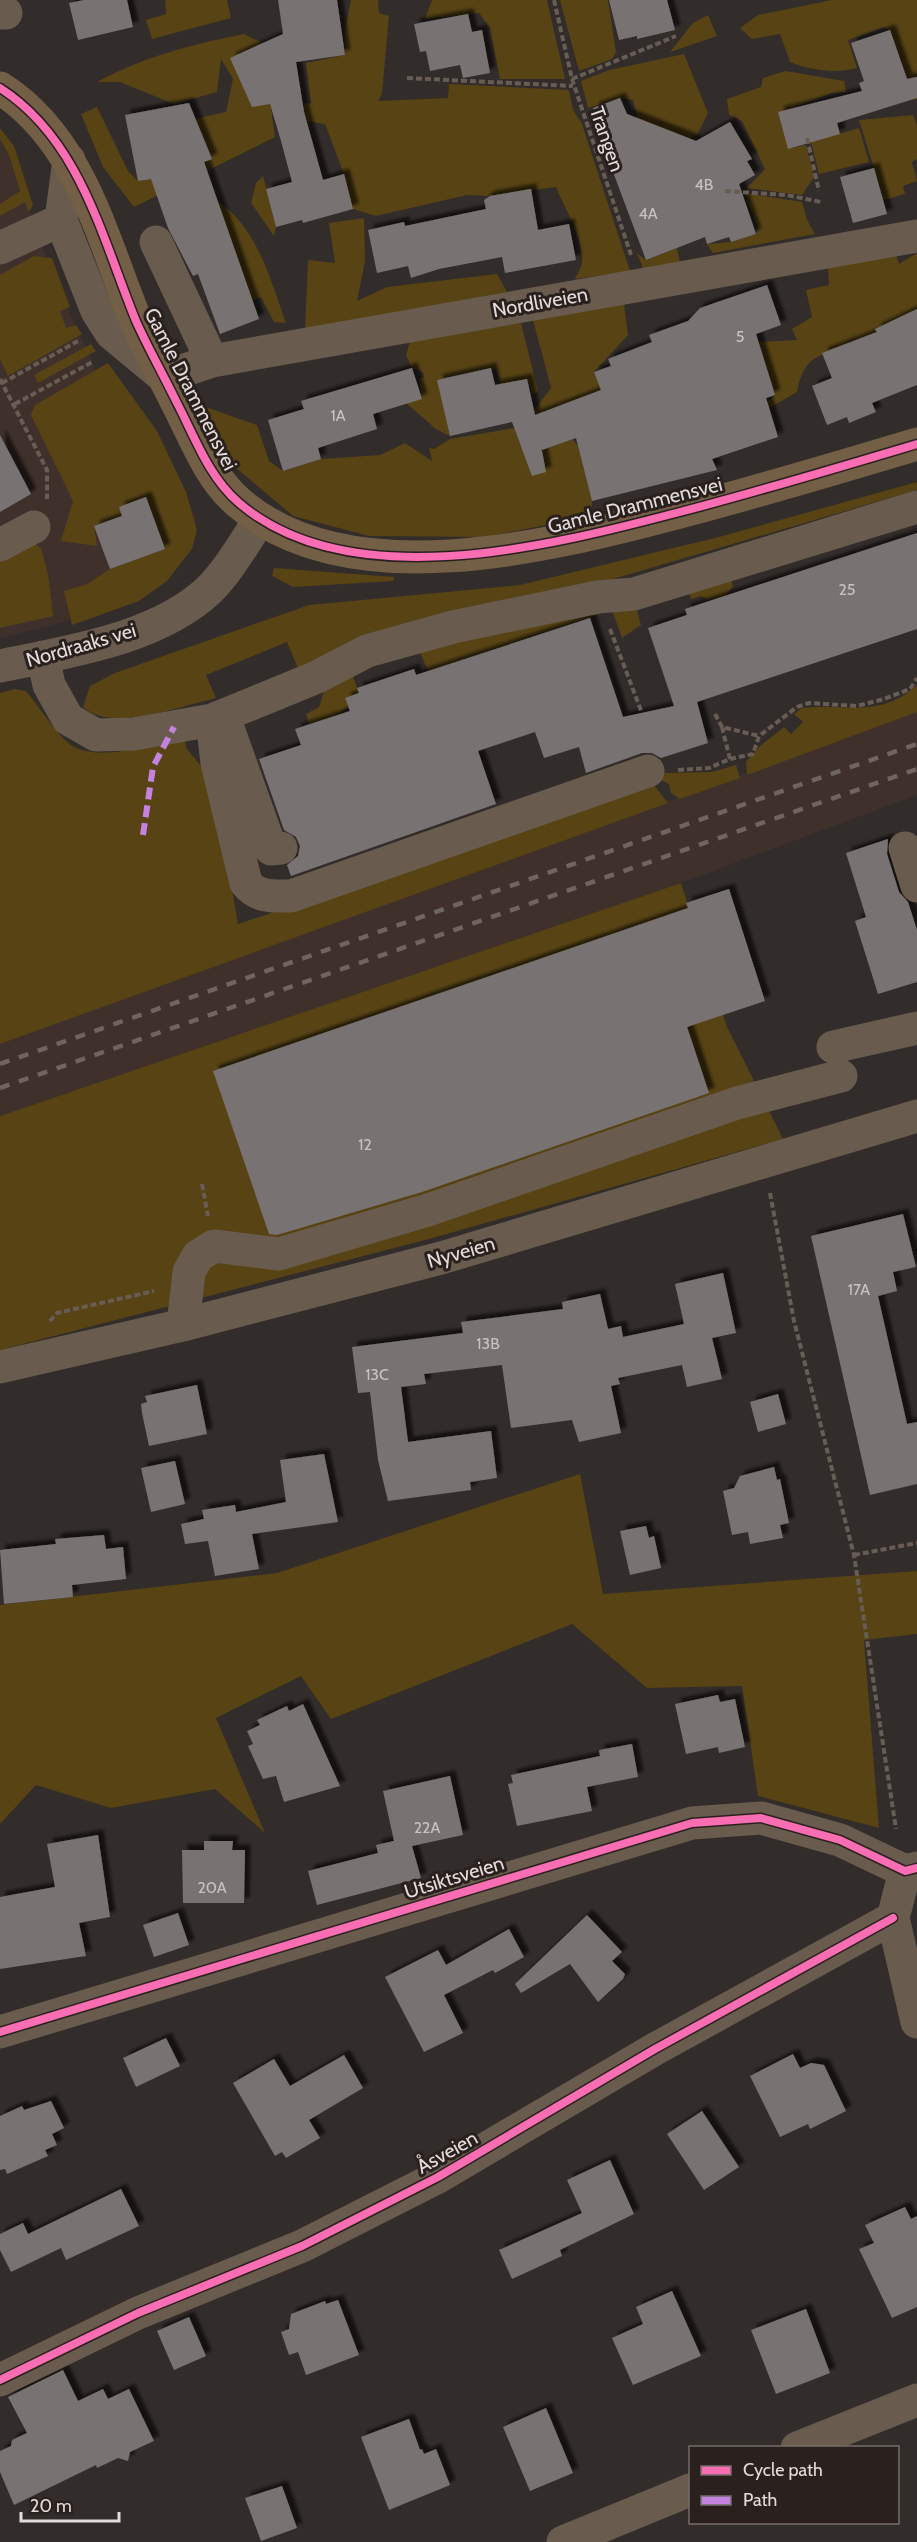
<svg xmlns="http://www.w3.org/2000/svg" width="917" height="2542" font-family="Cabin,sans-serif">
  <defs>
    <filter id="shadow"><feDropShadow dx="5.5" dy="-5.5" stdDeviation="1.5" flood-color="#0009"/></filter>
  </defs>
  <rect width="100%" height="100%" fill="#322c2a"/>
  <path fill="#3f302b" d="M0,136L9,155L50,268L101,381L197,519L170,574L64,622L0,638Z
    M917,711V795L681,883L0,1116V1044Z"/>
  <path fill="#574314" d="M165,0H227L231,18L152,39L146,20L166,14Z
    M351,0H378L379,13L389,16L382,94L378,101L448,98L449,84L569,90L573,110L582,124L630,271L575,279C577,274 582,267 582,262C583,236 565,210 556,187L490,196L467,195L376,216L353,209L344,174L325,124L307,121L273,107L311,103L306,63L345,55V31Z
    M432,0H547L565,79H500L490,28L479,13L425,19Z
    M560,0H608L616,52L612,59L579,71Z
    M832,0H917V99H914L890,30L884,27L848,40L857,68C836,74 810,70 790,62L780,34L752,39L740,28L758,15Z
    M708,15L717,36L670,52L693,23Z
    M244,34L262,43L275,137L134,207L103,167L81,114L97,107L128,171L138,181L177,172L179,131L199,118L226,112L233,79L221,59L217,92L174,104L120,82H97C143,57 193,44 244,34Z
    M684,54L708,113L697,135L674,145L640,127L633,100L620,98L588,108L581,81L609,70Z
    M786,71L844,81L846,92L832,93L778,113L792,148L806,145L814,177L802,195L747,188L765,169L742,121L729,115L727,99L761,87L763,78Z
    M913,115L917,125V159L912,162L917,181L903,186L905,194L884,200L859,120Z
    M0,128L14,146L33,205L29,212L25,202L0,216V204L20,191L9,155L0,139Z
    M859,128L869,162L819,174L811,142Z
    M263,176L276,227L274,236L251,203L256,183Z
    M745,193L802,202L807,220L815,234L713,253L707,244L731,242L756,234L758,229Z
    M217,201C258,228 270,279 286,323L274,322L261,297L251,301Z
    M364,218L365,261L357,301L387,287L497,274L507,292L305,330L308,260L335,263L329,223Z
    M677,248L680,263L644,271L637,253L646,260Z
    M917,253V309L876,329L884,347L863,356L854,339C826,360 806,347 797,392L769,408L767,402L775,395L772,385L738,350L759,342L797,340L792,329L812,317L806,290L829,285L828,267L896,255L899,264Z
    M34,256L52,258L70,307L60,311L66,328L76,325L82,334L8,376L0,359V275Z
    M624,304L628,335L594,372L608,405H561L530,416L551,388L533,320Z
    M521,323L538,391L532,394L527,379L513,381L516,398L511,420L496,369L491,368L438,380L450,436L436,429L406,403L422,399L419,379L424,377L423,372L412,368L406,355L410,341Z
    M91,344L96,351L38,383L34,375Z
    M108,363L157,431L186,492L197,530L192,549L167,581L139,601L72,625L64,591L87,584L110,569L165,549L146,497L122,516L94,526L97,546L61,541L73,501L31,415L35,405Z
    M200,405L257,425L269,461L283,471L321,459L380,455L405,443L432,461L429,448L434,449L450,439L514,428L520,444L535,453L572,439L578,446L592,501L591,516L485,537L369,536L293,516L222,456Z
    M917,482V490L299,671L287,642L206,675L216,698C181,706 111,733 83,707L90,686L115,673L309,605L520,585L719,537Z
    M34,544L41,548L48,574L53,616L0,628V556Z
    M274,568L395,577L393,581L293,587L272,576Z
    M729,572L733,586L726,595L708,600L702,596L691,599L687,585Z
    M635,602L641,625L622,638L612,610Z
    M599,614L428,671L418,648Z
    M351,671L359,693L345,698L348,706L339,714L309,724L306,714L319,707L326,685Z
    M917,685V712L747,775L746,762L760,746L784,727L791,734L803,722L794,714L802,708C847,703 880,719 917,685Z
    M15,689L26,691C37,704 58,736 71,745C99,763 154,744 184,737L187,749L214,782L238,924L654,785L668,803L0,1044V693Z
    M736,765L740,778L680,799L671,793L669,784L658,779L664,773L712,772Z
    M681,883L727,1027L783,1139L429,1239L0,1350V1116Z
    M580,1474L603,1594L917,1571V1634L864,1640L879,1828L758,1796L742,1686L647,1688L572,1624L331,1719L301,1676L216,1718L265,1833L215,1789L111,1808L36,1785L0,1824V1605L277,1573Z"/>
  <path fill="#787372" filter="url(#shadow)" d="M84,0H127L133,27L78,40L69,3Z
    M278,0H337L345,55L296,62L304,112L323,180L344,174L353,209L303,223L302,220L276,227L266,189L292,182L281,141L270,104L252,107L230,58L283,34Z
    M609,0H667L675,30L637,39V36L619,40Z
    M468,14L472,32L482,30L490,73L463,78L460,65L430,71L426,51L420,52L414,24Z
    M890,30L907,79L917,77V98L837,123L840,134L788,149L778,112L862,91L859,83L864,81L851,43Z
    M620,98L627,114L696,141L730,122L752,159L747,161L755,175L739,184L756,234L731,242L729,237L707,244L705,237L646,260L598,132L602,131L593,108Z
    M189,103L212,159L204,162L259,319L220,334L198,274L193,276L168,228L151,179L138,181L125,115Z
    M874,168L887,214L853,223L840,177Z
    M531,189L538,230L569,224L576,260L505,273L502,257L439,269L411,278L408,266L377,273L368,230L404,222L405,226L486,209L484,200L490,196Z
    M767,285L781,325L756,334L775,395L766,398L778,437L712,459L717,470L592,501L576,438L542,450L541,446L546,472L532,476L512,422L450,436L437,380L491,368L495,385L527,379L535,415L601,390L594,372L611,366L608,359L652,342L649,335L688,321L700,308Z
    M917,309V385L872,403L876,412L849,423L847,417L827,425L812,386L832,378L822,353L877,332L875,329Z
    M412,368L422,399L373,414L377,429L318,448L321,459L283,471L268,420L304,409L301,401Z
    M0,435L31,494L0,512Z
    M146,497L165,549L110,569L94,526L122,516L119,507Z
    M917,533V629L697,702L708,743L661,758L652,753H642L586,773L579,747L544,758L535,732L478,751L496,804L291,876L287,865L298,856L300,846L296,837L284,830L259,759L301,745L295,729L350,711L345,698L359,693L357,688L414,669L416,675L590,618L623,717L674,706L648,628L687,615L685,609Z
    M888,839L887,854L899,892L908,902L917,930V982L878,994L855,921L866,917L846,853Z
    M729,889L765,1001L687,1027L709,1093L422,1192L277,1235L269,1234L213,1071L688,908L686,903Z
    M903,1214L916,1267L893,1272L897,1291L878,1296L907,1424L917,1422V1484L870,1495L811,1236Z
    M723,1273L736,1333L712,1338L722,1379L687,1387L682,1365L618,1378L620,1384L611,1386L621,1433L579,1442L572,1420L511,1428L502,1365L424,1374L426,1384L401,1387L408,1442L491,1431L497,1478L470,1482L471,1490L388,1501L378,1460L370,1392L358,1393L352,1347L463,1333L461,1322L563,1309L562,1302L600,1294L608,1329L621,1326L623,1337L684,1324L675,1284Z
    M197,1385L207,1434L149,1446L142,1413L141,1404L147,1402L145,1396Z
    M778,1394L786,1424L758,1432L750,1402Z
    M324,1454L338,1522L252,1534L259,1569L215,1576L208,1541L185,1544L181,1524L204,1519L202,1510L235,1505L236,1512L286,1502L280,1460Z
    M175,1461L185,1504L151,1512L141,1468Z
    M774,1467L777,1480L780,1479L789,1523L780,1525L783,1538L750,1544L748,1532L732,1535L723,1491L734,1488L740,1476Z
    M646,1526L649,1538L654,1536L661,1568L630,1575L620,1531Z
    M104,1535L106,1549L123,1547L126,1579L72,1585L73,1597L4,1604L0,1550L56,1544L55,1539Z
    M718,1695L720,1702L735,1699L745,1747L719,1753L718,1747L686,1754L675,1704Z
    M303,1704L340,1786L284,1802L276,1776L263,1779L248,1746L253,1744L247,1731L260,1725L257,1720L287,1706L289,1711Z
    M632,1744L638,1777L587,1787L592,1811L517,1826L508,1784L513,1783L511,1775L600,1756L599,1750Z
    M450,1776L463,1835L412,1846L421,1878L317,1905L308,1871L378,1853L376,1845L394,1841L383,1791Z
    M98,1835L110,1917L79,1923L86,1956L0,1969V1897L55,1887L47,1844Z
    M204,1841H233L232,1850H245L244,1903H183L182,1850H204Z
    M178,1913L189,1945L154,1957L143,1925Z
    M587,1915L622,1952L612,1961L625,1974L623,1979L598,2002L570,1964L521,1993L515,1984Z
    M509,1929L524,1957L495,1973L493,1970L444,1995L463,2033L424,2052L385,1977L438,1950L446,1965Z
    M166,2038L180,2066L136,2087L123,2058Z
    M793,2054L800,2068L811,2063L824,2065L846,2111L810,2129L808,2124L780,2137L750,2076Z
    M344,2055L363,2088L309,2120L320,2138L286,2158L282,2152L275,2156L233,2083L274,2059L290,2086Z
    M51,2101L64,2128L52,2134L57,2145L45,2150L48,2156L7,2174L5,2169L0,2170V2116L22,2106L24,2110Z
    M702,2111L739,2167L704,2190L667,2134Z
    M610,2160L634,2214L560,2250L562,2256L512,2279L499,2250L582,2213L567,2180Z
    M121,2189L139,2226L66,2260L61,2248L11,2272L0,2250V2234L23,2223L28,2234Z
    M905,2207L911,2219L917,2216V2307L892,2318L859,2249L874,2243L865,2225Z
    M672,2291L701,2356L633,2385L612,2338L643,2324L636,2307Z
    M338,2300L359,2355L306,2375L298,2352L289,2355L281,2332L289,2329L291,2314L325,2301L326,2304Z
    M806,2309L830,2373L776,2394L751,2330Z
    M189,2317L206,2356L174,2370L157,2331Z
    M63,2370L78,2401L103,2389L108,2399L129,2389L154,2441L130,2452L128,2461L118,2458L97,2468L96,2465L14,2505L0,2472V2451L11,2446L12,2440L27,2433L8,2397Z
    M546,2408L573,2473L530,2491L503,2427Z
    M409,2419L420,2450L422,2449L424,2454L436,2449L450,2485L389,2510L361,2437Z
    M282,2486L297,2528L261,2541L245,2498Z"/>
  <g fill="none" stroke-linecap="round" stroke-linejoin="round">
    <path stroke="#685d55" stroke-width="4" stroke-dasharray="6 3" stroke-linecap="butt" d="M554,0L572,79L631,255
      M407,78L573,86
      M572,79L676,36
      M807,138L819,191
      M725,191L786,195L821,202
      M0,379L47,470V499
      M2,383L78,341
      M15,404L94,361
      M610,629L642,713
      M715,714L722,727L759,736
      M722,727L730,759
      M678,770L709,768L730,759L753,754L759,736L797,707L809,703L857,706L884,699L910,689L917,678
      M202,1184L208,1216
      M770,1193L794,1321L854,1555L896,1829
      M50,1321L57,1313L154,1291
      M854,1555L917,1543"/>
    <path stroke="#695c4e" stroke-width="33" d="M0,13H6
      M69,160L61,220L97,311L111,333L164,377L212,361L917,236
      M156,242L212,361
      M0,248L61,220
      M0,545L34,527
      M43,657L49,685L68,719L96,735L134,734L212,720L317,677L367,651L453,627L598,597L634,594L917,507
      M0,666C67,652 157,639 209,590C229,570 244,543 260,519
      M224,717L271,849L281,848
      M212,720L217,763L246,883C258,898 273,896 291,896L648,771
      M905,848L917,886
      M833,1047L917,1028
      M183,1325L189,1272L198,1256L214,1246L279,1254L428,1210L737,1103L841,1076
      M0,1367L183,1325L441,1258L917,1116
      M905,1871L893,1918L917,2022
      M0,2032L692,1823L761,1818L840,1840L905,1871L917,1868
      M0,2380L138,2313L302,2246L438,2177L655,2049L893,1918
      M797,2448L917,2400
      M563,2542L690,2490"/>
    <path stroke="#735e46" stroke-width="33" d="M0,88C80,139 102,238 136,321C148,348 163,374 176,401C194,435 208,476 238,502C348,598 550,546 676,513C757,492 837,468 917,444"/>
    <path stroke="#6e655e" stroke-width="4.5" stroke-dasharray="10 10" stroke-linecap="butt" d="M0,1064L917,744
      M0,1088L917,769"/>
    <path stroke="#c483df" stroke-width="6" stroke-dasharray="12 6" stroke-linecap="butt" d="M143,835L153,767L174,727"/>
    <defs>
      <path id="cycleway" d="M0,88C80,139 102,238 136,321C148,348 163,374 176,401C194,435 208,476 238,502C348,598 550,546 676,513C757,492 837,468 917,444
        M0,2032L692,1823L761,1818L840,1840L905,1871L917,1868
        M0,2380L138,2313L302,2246L438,2177L655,2049L893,1918"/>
    </defs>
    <use href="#cycleway" stroke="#2a211e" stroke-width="11"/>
    <use href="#cycleway" stroke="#f96db3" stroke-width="8"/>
  </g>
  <g text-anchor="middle" stroke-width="6" stroke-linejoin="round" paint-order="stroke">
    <g font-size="16" fill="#c8c2c0">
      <text x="704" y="190">4B</text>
      <text x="648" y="219">4A</text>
      <text x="740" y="342">5</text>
      <text x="338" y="421">1A</text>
      <text x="847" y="595">25</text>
      <text x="365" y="1150">12</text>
      <text x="859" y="1295">17A</text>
      <text x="488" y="1349">13B</text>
      <text x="377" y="1380">13C</text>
      <text x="427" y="1833">22A</text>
      <text x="212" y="1893">20A</text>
    </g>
    <g font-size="20" fill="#e3dcda" stroke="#2a211e">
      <text transform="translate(607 139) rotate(71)" y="7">Trangen</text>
      <text transform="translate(540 302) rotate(-10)" y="7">Nordliveien</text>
      <text transform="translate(191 389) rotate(63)" y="7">Gamle Drammensvei</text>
      <text transform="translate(635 505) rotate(-14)" y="7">Gamle Drammensvei</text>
      <text transform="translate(81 645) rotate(-16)" y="7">Nordraaks vei</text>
      <text transform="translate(461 1252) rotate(-16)" y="7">Nyveien</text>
      <text transform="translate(454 1877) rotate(-17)" y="7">Utsiktsveien</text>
      <text transform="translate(447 2152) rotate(-29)" y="7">Åsveien</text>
    </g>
  </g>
  <rect x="689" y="2446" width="210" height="78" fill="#2a211e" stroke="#746c69" stroke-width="1.5"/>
  <rect x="701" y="2466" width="30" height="9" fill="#f96db3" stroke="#746c69" stroke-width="1.5"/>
  <text x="743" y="2476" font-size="18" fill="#e3dcda">Cycle path</text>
  <rect x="701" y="2496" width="30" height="9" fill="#c483df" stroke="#746c69" stroke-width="1.5"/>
  <text x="743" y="2506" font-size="18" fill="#e3dcda">Path</text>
  <path d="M21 2512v9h98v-9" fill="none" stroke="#e3dcda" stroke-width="3"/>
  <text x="30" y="2512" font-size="18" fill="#e3dcda" stroke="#2a211e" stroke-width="4.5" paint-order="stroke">20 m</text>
</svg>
